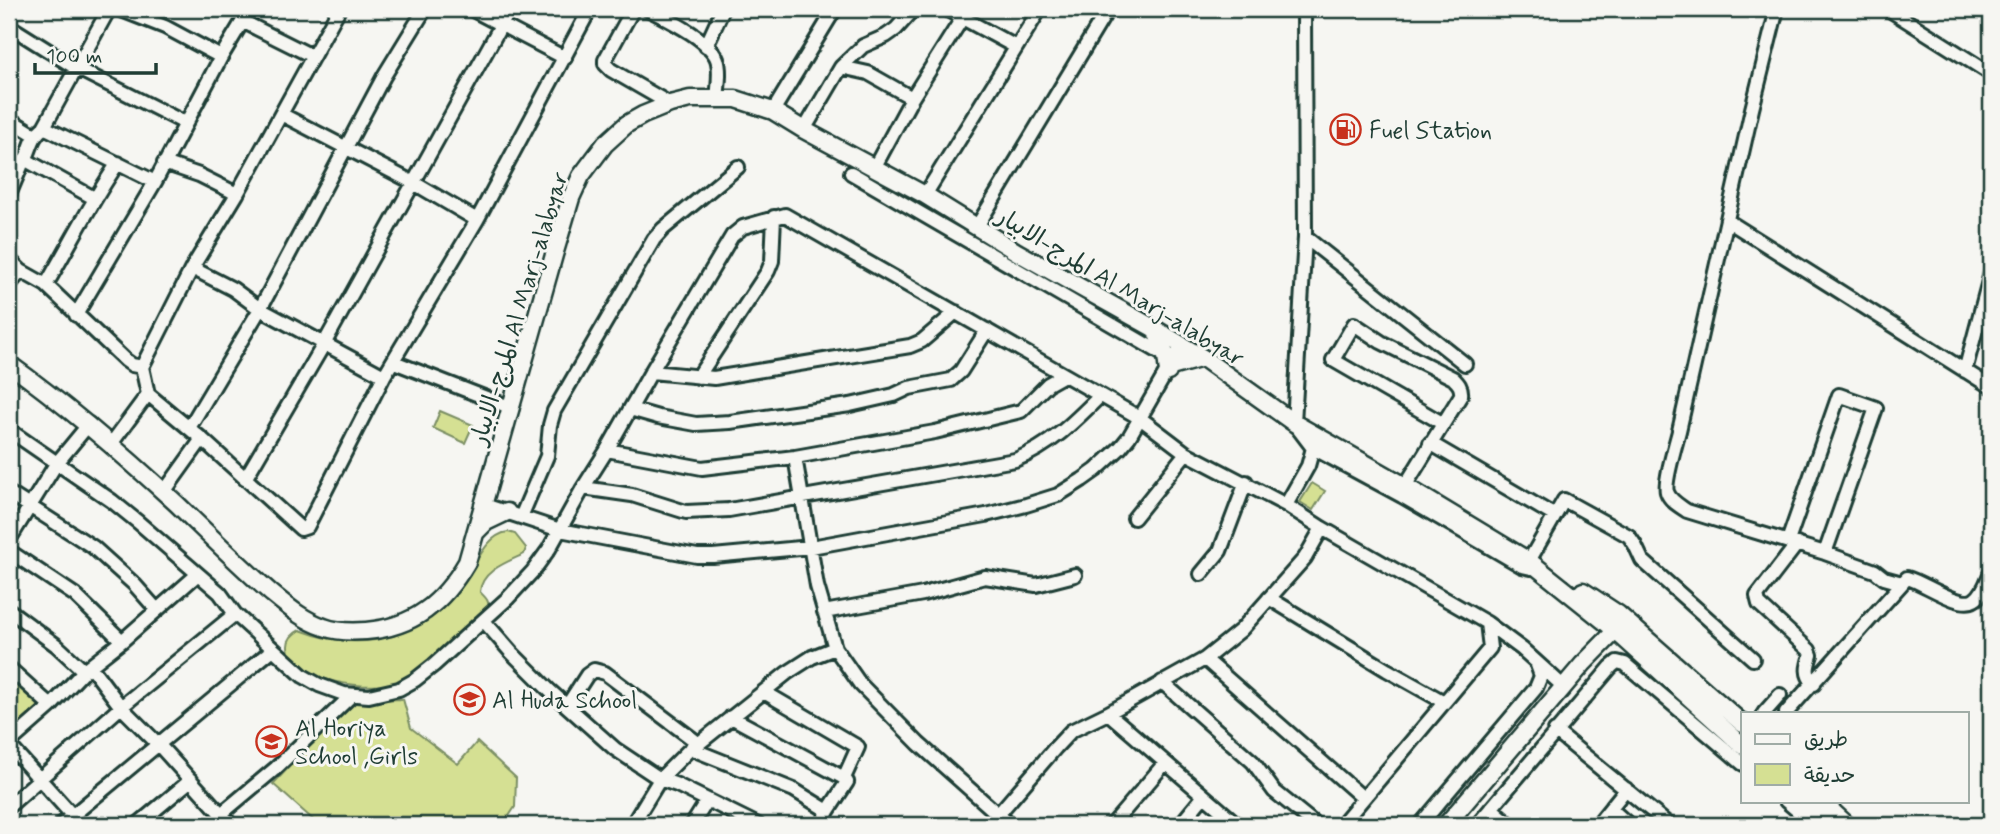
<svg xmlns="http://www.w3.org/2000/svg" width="2000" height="834" font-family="Mynerve,'Playpen Sans Arabic',sans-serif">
  <rect width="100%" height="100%" fill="#f6f6f2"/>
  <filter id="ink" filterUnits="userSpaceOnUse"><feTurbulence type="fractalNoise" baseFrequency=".0143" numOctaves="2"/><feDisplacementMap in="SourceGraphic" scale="14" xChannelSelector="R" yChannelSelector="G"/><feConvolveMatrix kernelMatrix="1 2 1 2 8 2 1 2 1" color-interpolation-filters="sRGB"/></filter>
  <g filter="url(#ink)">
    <path fill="#d5e093" stroke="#7a8e64" stroke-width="2" d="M440,411L473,425L465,443L433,428Z
      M1312,483L1325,491L1313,510L1300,502Z
      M508,532L515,534L526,548L524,554C507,562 481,571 480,592C486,598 490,601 488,610C466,630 427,672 401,682C376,692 288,683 288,646C288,638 294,633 300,630C365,655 427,638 466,579C477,563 486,535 508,532Z
      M9,671L46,705L9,741Z
      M403,699L411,728L458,764L477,742L516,778L515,807L503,825H319L273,784L352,701Z"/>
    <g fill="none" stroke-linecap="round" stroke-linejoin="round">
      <defs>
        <path id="minor" d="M119,9L165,27L221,57
          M339,9L237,194L192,268L142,367L148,394L202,439L301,529L307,527L384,376L477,220L590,9
          M471,9L565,58
          M633,9L605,60V64L611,70L670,104
          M648,9C667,19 709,39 717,59C721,70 718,87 717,99
          M946,9L1016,47
          M1777,9L1752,109L1679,431C1676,443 1664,482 1667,492C1670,501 1680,506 1687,511L1825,553L1875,571L1884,578L1902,583
          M1888,9L1991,74
          M244,22L312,56
          M9,26L76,68L185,123
          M706,46L723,9
          M841,67L863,46L886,36L896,29L914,9
          M773,111L835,9
          M281,114L414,183L477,220
          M9,119L35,135
          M44,127L155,182
          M804,130L841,67L868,73L912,98
          M26,160L94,198
          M164,163L199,175L237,194
          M874,168L912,98L968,9
          M851,173L1166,356
          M9,195L22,164C33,150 28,140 44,127L109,9
          M925,195L1040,9
          M1728,221L1991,387
          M976,228L1108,9
          M1305,237L1465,364
          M9,259L21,271L46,285L125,360L132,365L142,367
          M192,268L233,289L260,309L384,376
          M9,285L21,271
          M46,285C70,244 91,202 118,163
          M76,315L155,182L221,57L250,9
          M394,362L512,408
          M1965,371L1991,273
          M651,372L714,378L910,346L922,341L956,312
          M698,377L768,271L772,261L774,217
          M630,409L658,417L696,424L730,422L850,405L894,395L909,388L951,380L961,371L987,330
          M189,428L260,309L384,76L425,9
          M9,430L112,501L138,522L220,593L235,614L303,676L319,685L344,694L369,696L399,689L415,680L434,665L508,598L533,571L549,549L583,488L607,450L651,372L732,236L743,227L785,215L1140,418L1186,453L1286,505L1322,528L1487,623L1522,649L1564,687
          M1430,443L1555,516
          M111,444L148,394
          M1313,448L1402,496L1522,566L1531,568H1538
          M607,450L702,468L795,457L935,432L1021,411L1048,384L1064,375
          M795,457L817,586L835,648L860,684L919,744L1010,825
          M245,479L324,344L510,9
          M1405,486L1461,395C1462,387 1458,383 1453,378L1381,342L1354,324L1333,360L1442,423
          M583,488L632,495L686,512L729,510L1015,460C1050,446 1074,422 1100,396
          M164,492L202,439
          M9,493L93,547L134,584L157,610
          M484,505L560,530L697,556H713L811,547L986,515L1026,505L1058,495L1082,480L1096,470L1120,448L1129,437L1182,345
          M1286,505L1308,466L1313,448L1294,423L1305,237L1304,9
          M521,517L547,456L550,425L554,411L654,239L663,229L738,167
          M1134,518L1186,453
          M9,540L56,464L89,424
          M1788,541L1839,395L1876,408L1825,553
          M1797,544L1757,596L1759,604L1809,650L1811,655C1807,667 1805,674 1814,684
          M9,551L75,595L122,641
          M1529,561L1564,500L1629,536L1635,545L1642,560L1753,659
          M1201,574L1220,551L1246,482
          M1269,598L1387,670L1444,702
          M9,610L56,645L84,671
          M824,612L923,594L985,577L1036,585L1075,575
          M484,621L511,652L550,691L615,749L660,779L677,785L758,825
          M1205,659L1363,798
          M91,667L121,707L158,744L231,825
          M9,668L51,706
          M1162,682L1253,762L1274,791L1316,825
          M764,692L858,747L844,778L847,782L828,811
          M567,706L587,675L594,670L605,673L694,740L692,749L794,790L828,811L822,825
          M1108,713L1238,825
          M1764,713L1780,695
          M1786,713L1907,578C1923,582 1960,609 1974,600C1983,595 1987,581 1991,572
          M731,717L844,778
          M1555,731L1669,825
          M9,743L51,706L84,671L122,641L198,574
          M9,745L81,825
          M1786,801L1806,818L1807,825
          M9,806L121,707L235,614
          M1491,808L1511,825
          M1611,809L1629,825
          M221,814L276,768L352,695
          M61,825L272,650
          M137,825L191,780
          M632,825L660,779L689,750L692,749L787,673L812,657L835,648
          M692,825L707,801
          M989,825L1056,747L1071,731L1108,713L1205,659L1241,630L1305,558L1322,528
          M1112,825L1165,763
          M1180,825L1203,797
          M1341,825L1490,648L1487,623
          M1420,825L1536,688L1541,676L1536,662
          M1477,825L1611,667L1617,662L1625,664L1743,764
          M1597,825L1626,789"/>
        <path id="major" d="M1155,329L1166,356L1168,372
          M9,364C69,407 123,454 177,504C208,534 238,564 270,592C287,606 303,620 324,627C337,632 352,632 366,631C414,627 443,603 467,562L554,255L571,198L581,176L605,144L627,124L643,115L670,104L690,99H736L773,111L804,130L925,195L1017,252L1155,329L1203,358L1294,423L1405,486L1529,561L1609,625L1743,746
          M1171,367L1203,358
          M477,531L486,522L507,512
          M1583,591L1618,614L1743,724
          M1800,801L1826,825
          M1821,801L1847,825
          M1446,825L1583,664L1625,621"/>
      </defs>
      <use href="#minor" stroke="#1f3d34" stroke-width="18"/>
      <use href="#major" stroke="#1f3d34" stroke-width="21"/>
      <use href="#minor" stroke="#f6f6f2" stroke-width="12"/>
      <use href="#major" stroke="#f6f6f2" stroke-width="16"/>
    </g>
  </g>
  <defs>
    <symbol id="fuel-ring" viewBox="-11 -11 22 22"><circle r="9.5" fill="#f6f6f2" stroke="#c8321e" stroke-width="1.5"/><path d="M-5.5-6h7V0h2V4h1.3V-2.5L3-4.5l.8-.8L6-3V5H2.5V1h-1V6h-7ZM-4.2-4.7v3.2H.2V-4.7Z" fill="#c8321e"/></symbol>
    <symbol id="school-ring" viewBox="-11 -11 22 22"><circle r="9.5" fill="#f6f6f2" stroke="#c8321e" stroke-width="1.5"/><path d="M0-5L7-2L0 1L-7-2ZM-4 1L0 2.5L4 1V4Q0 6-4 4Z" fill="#c8321e"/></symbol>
  </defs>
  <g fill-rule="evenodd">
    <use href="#fuel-ring" x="1328" y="112" width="35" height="35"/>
    <use href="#school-ring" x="452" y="682" width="35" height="35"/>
    <use href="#school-ring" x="254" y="724" width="35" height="35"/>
  </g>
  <g text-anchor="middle" stroke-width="6" stroke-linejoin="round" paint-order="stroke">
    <g font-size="24" fill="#1f3d34" stroke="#f6f6f2" text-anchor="start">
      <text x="1369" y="138">Fuel Station</text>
      <text x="492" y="708">Al Huda School</text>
      <text x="295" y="736">Al Horiya<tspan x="295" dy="28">School ,Girls</tspan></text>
    </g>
    <g font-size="24" fill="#1f3d34" stroke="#f6f6f2">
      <text transform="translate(1121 287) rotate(31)" y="8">المرج-الابيار Al Marj-alabyar</text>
      <text transform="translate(519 308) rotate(-73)" y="8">المرج-الابيار Al Marj-alabyar</text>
    </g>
  </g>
  <rect width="2000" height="834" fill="none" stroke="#f6f6f2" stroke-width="35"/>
  <rect x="18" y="18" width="1965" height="799" fill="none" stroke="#1f3d34" stroke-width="2.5" filter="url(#ink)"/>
  <rect x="1741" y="712" width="228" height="91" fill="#f6f6f2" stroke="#a0aca6" stroke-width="2"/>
  <rect x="1755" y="734" width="35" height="10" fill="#f6f6f2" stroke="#a0aca6" stroke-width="2"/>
  <text x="1804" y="746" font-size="21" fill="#1f3d34">طريق</text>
  <rect x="1755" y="764" width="35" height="21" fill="#d5e093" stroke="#a0aca6" stroke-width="2"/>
  <text x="1804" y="782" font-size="21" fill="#1f3d34">حديقة</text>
  <path d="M35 63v10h121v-10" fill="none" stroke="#1f3d34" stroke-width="3.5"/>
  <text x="46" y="63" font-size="21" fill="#1f3d34" stroke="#f6f6f2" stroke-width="5" paint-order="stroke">100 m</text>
</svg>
